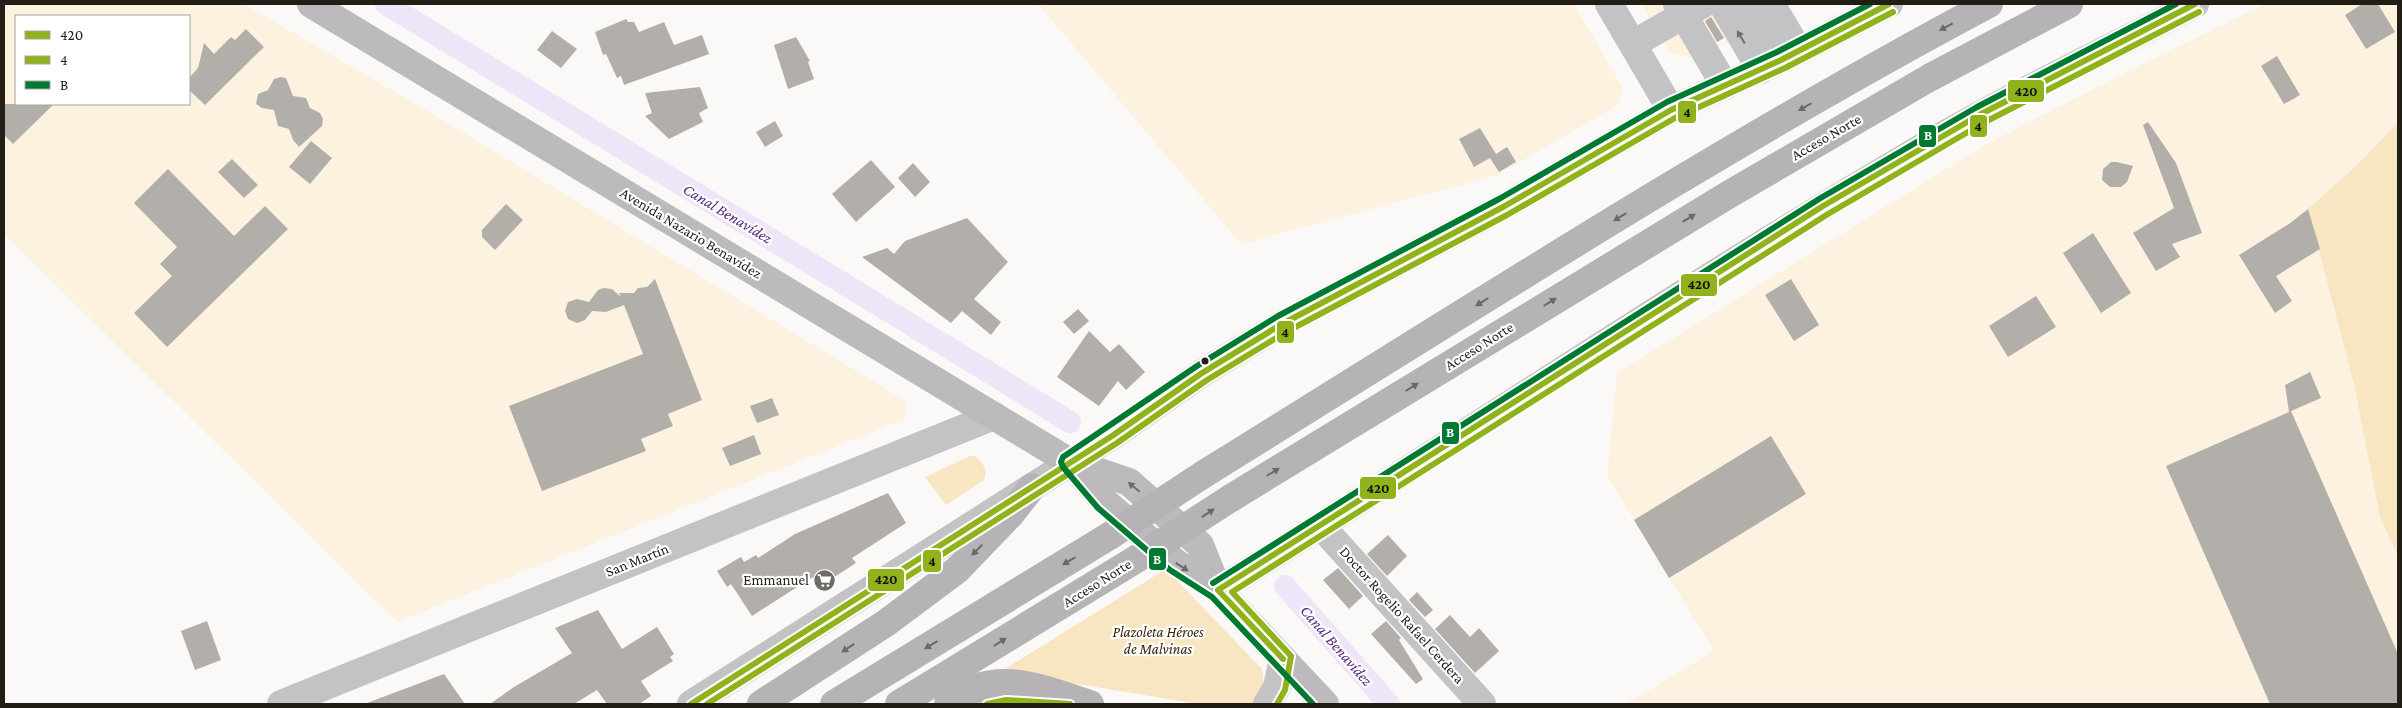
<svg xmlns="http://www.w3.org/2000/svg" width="2402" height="708" font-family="'Crimson Pro',serif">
  <rect width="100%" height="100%" fill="#fbf9f7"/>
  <path fill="#fdf2e0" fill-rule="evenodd" d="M4,4H244L416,104L906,401L905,419L397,622L4,234ZM16,16H189V104H16Z
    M1038,4H1574L1623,88L1618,105L1498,175L1241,244Z
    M1641,4H1784L1689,58L1669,52Z
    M2266,4H2398V122L2361,161L2308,209L2354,384L2380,517L2398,556V704H1626L1714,651L1607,476L1617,373L1985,145L2142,64Z"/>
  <path fill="#f8e5c1" d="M2398,122V556L2380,517L2354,384L2308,209L2361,161Z
    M970,456H975C983,462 988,470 984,480L946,505L925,477Z
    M1166,569L1262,669C1265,681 1263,696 1253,704H1198L1072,683L992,677Z"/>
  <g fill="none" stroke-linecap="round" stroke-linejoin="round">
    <path stroke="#efe5f9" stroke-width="22" d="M386,4L1070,422
      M1285,586L1389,704"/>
  </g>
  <path fill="#b2afaa" d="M2362,4H2378L2395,32L2366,49L2345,15Z
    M1711,17L1724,38L1717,42L1705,21Z
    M626,19L628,22H634L639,32L664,22L674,45L702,35L709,54L624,85L621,76L617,78L606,54L603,55L595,32Z
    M246,29L264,47L205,105L189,90V78L198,68L204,43L214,54L231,37L235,40Z
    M552,31L577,49L561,68L537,50Z
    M796,37L810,61L808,62L814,79L788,89L774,45Z
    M2277,56L2300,95L2284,104L2261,66Z
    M281,77L286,78L293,96L306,98L310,108L320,113L323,119L322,126L299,147L293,140L289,129L278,126L274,110L262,108L256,104L258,94L268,90L274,79Z
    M700,87L708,108L699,113L703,122L669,139L645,116L652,113L645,93Z
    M4,104H54L13,144L4,135Z
    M775,121L783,136L765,147L756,132Z
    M2148,122L2176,163L2202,233L2172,244L2180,257L2156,271L2133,233L2174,208L2143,125Z
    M1480,128L1496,154L1507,147L1516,162L1499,172L1490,158L1474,167L1459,139Z
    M311,141L332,158L310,184L289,167Z
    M232,159L258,185L244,198L218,172Z
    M871,160L895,187L856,222L832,194Z
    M2111,162H2117L2133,166L2127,182L2121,187H2110L2102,180L2103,169Z
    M913,163L930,182L915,197L898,178Z
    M168,169L234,236L265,206L288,229L167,347L134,313L172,276L160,264L177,247L134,203Z
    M506,204L523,220L495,250L482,237V230Z
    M2308,209L2320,249L2276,276L2292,301L2275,313L2239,255L2289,224Z
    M967,218L1008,262L974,299L1001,322L991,335L962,311L951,323L862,257L887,248L894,254L905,241Z
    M2093,233L2131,293L2101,313L2063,253Z
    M655,279L702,400L668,414L673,426L641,439L646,451L542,491L509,406L643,354L624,305L606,312L592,311L585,320L577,323L568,319L565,311L568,302L577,299L589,302L598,290L603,288L612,289L621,297L619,293H634L638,288L647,287Z
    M1791,279L1819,325L1794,341L1765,295Z
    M2036,296L2056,327L2008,357L1989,326Z
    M1078,309L1089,321L1074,334L1063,322Z
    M1089,331L1110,352L1119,344L1145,372L1126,390L1118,381L1099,406L1057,377Z
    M2310,372L2321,398L2291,411L2398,654V704H2270L2166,466L2289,412L2285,385Z
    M772,398L779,415L757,423L750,406Z
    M754,435L761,454L730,466L722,448Z
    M1771,436L1806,494L1669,578L1634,520Z
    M888,493L906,523L852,558L856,563L819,587L813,577L752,616L731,584L727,587L717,571L741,557L744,562L756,555L758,558L795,534Z
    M1388,535L1407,556L1387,576L1367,554Z
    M1338,568L1363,596L1349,609L1323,580Z
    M1417,592L1433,610L1425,617L1409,600Z
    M598,610L622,649L657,627L674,654L670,657L673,661L641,681L651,696L639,704H607L597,690L574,704H490L514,687L572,653L555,628Z
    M1450,615L1470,637L1479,628L1499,651L1475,673L1435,629Z
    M207,621L221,660L195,670L181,631Z
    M1386,621L1401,638L1399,640L1423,679L1416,684L1371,634Z
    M444,674L465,704H368L367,703Z"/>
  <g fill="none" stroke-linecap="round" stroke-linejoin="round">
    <path stroke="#c3c2c4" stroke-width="28" d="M1609,4L1671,110
      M1677,4L1725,86
      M1722,4L1761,70
      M1748,4L1781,60
      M1771,4L1799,51
      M1633,44L1703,4
      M1321,526L1482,704
      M1218,590C1450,446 1676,292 1911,154C2003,99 2100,54 2195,4
      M281,704L994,416
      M691,704L1032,487L1112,436L1202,373L1282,324L1503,207L1671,110L1781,60L1889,4
      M987,704L1006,700L1070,704
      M1267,704L1277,687L1283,659"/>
    <path stroke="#bcbabc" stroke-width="28" d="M311,4L1070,462L1129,482L1200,545L1218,590
      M1070,462L1104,501L1176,563L1218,590L1325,704"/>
    <path stroke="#b5b3b6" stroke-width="28" d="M1204,474C1463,314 1720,147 1989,4
      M1231,498L1728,195L1929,78L2069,4
      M761,704L886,623L957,570L1010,515L1032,487
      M834,704L1111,535
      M899,704L1138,558
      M948,704C957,699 966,692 976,688C1013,674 1055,693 1090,704"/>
    <path stroke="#b5b3b6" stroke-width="28" d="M1111,535L1204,474
      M1138,558L1231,498"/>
    <defs>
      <path id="bus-1" d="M1218,590L1823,206L1981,114L2195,4
        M1218,590L1283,659
        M691,704L1112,436L1202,373L1282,324L1503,207L1671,110L1781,60L1889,4
        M987,704L1006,700L1070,704"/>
      <path id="bus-2" d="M707,704L1117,443L1207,380L1286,332L1507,215L1675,118L1785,68L1893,12
        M1277,704L1285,690L1291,656L1232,592L1828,214L1985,122L2199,12"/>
      <path id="bus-3" d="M1213,583L1819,199L1977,107L2176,4
        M1313,704L1212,597L1170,570L1098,508L1063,467L1061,462L1063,457L1197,366L1278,316L1499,199L1667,102L1777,52L1870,4"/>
    </defs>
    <use href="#bus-1" stroke="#fff" stroke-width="10"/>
    <use href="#bus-2" stroke="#fff" stroke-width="10"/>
    <use href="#bus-3" stroke="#fff" stroke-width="10"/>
    <use href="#bus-1" stroke="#90b21b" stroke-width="6"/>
    <use href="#bus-2" stroke="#90b21b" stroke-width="6"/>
    <use href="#bus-3" stroke="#007a32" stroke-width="6"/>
  </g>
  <defs><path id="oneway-solid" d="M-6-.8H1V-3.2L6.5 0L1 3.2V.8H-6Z" transform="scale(1.25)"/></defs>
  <g fill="#6c6866">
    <use href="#oneway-solid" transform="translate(1946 27) rotate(152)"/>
    <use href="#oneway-solid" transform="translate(1805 107) rotate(150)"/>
    <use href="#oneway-solid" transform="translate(1620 217) rotate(149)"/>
    <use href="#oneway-solid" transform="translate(1689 218) rotate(-31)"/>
    <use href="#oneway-solid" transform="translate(1482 302) rotate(148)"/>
    <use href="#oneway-solid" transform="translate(1550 302) rotate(-32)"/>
    <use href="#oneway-solid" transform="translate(1412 387) rotate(-32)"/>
    <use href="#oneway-solid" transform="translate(1273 472) rotate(-32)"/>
    <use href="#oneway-solid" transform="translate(1208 513) rotate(-33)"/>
    <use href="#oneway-solid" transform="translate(977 550) rotate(135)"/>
    <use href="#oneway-solid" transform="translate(1069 561) rotate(149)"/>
    <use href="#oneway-solid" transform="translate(1000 642) rotate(-32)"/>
    <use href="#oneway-solid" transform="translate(931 645) rotate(149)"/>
    <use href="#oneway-solid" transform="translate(848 648) rotate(147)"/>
  </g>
  <use fill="#72706c" href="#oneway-solid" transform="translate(1741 37) rotate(-120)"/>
  <g fill="#6f6c68">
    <use href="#oneway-solid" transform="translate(1134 487) rotate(-140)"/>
    <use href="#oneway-solid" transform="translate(1182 567) rotate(33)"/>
  </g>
  <defs>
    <symbol id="supermarket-disc" viewBox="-11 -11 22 22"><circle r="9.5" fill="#6e6a64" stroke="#fff"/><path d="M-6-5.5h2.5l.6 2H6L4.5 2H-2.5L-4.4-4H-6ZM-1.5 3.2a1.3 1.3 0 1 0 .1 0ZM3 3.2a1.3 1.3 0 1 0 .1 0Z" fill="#fff"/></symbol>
  </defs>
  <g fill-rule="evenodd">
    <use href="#supermarket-disc" x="812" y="568" width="25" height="25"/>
  </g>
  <circle fill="#221d15" stroke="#fff" stroke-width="2" cx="1205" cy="361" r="4.5"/>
  <g text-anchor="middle" stroke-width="4.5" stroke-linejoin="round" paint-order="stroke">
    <g font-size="15" fill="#221d15" stroke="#fff">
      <text transform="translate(1826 137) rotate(-30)" y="5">Acceso Norte</text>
      <text transform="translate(691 233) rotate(31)" y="5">Avenida Nazario Benavídez</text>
      <text transform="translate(1479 346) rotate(-32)" y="5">Acceso Norte</text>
      <text transform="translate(637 560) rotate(-22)" y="5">San Martín</text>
      <text transform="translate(1097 583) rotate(-32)" y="5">Acceso Norte</text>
      <text transform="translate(1402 615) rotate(48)" y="5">Doctor Rogelio Rafael Cerdera</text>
    </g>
    <g font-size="15" fill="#221d15" stroke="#fff" text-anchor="end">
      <text x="809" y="585">Emmanuel</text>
    </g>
    <g font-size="15" font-style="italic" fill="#372704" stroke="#fff">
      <text x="1158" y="637">Plazoleta Héroes<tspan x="1158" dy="17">de Malvinas</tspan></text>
    </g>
    <g font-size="16" font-style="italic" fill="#57297c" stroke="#fff">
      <text transform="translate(728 213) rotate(31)" y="6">Canal Benavídez</text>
      <text transform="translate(1337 645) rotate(49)" y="6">Canal Benavídez</text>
    </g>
  </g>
  <g stroke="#fff" stroke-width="2">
    <rect x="2007" y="79" width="38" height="24" rx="5" fill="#90b21b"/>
    <rect x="1677" y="100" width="20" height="24" rx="5" fill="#90b21b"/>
    <rect x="1969" y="114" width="19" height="24" rx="5" fill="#90b21b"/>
    <rect x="1918" y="124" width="19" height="24" rx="5" fill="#007a32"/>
    <rect x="1680" y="273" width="38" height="24" rx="5" fill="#90b21b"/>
    <rect x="1276" y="320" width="19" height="24" rx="5" fill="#90b21b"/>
    <rect x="1441" y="421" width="19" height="24" rx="5" fill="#007a32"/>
    <rect x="1359" y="476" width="38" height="24" rx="5" fill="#90b21b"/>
    <rect x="1148" y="547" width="19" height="24" rx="5" fill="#007a32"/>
    <rect x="922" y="549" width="20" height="24" rx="5" fill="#90b21b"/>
    <rect x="867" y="568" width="38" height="24" rx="5" fill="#90b21b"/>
  </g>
  <g font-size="14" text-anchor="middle" font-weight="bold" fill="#fff">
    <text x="1928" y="140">B</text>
    <text x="1450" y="437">B</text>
    <text x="1157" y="564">B</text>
  </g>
  <g font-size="14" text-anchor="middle" font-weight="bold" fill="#111">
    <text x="2026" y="96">420</text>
    <text x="1687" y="117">4</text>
    <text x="1978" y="131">4</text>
    <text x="1699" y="289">420</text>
    <text x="1285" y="337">4</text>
    <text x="1378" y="493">420</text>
    <text x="932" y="566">4</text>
    <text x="886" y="584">420</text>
  </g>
  <rect width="2402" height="708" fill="none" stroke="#221d15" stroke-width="10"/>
  <rect x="15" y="15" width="175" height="90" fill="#ffffff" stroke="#a7a5a1"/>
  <rect x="25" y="31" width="25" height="8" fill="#90b21b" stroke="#a7a5a1"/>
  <text x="60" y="40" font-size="15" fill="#221d15">420</text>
  <rect x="25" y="56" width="25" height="8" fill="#90b21b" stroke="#a7a5a1"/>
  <text x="60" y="65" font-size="15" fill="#221d15">4</text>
  <rect x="25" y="81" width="25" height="8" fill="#007a32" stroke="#a7a5a1"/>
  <text x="60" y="90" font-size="15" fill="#221d15">B</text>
</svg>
